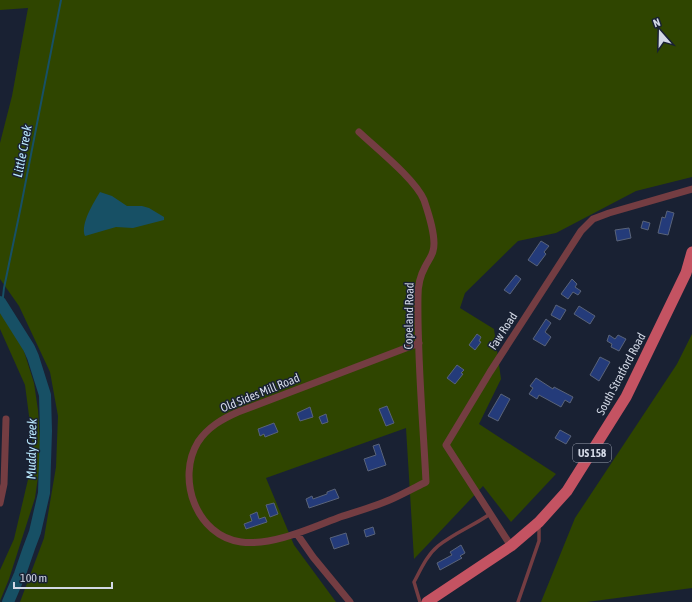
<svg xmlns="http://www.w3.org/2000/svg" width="692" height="602" font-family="'Asap Condensed',sans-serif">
  <rect width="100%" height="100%" fill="#192133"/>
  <path fill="#2f4500" d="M0,0H692V177L636,191L556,233L518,241L465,293L460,308L494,329L501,379L479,424L556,474L511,522L483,486L414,559L406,428L266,478L294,545L336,602H20L44,538L56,467L58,416L50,372L19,306L0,279V143L12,96L28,8L0,10Z
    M0,309L23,348L34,383L38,410L41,456L35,498L9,579L0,601V570L14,539L34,454L25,385L0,329Z
    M692,334V588L587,602H541L575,518L677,364Z"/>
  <path fill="#175065" d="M100,192L112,196L127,206H142L149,208L164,217V220L133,228L116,227L85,236C80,224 94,202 100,192Z"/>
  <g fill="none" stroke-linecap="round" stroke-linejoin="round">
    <path stroke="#175065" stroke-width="2" d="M2,305L4,288L21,206L61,0"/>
    <path stroke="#175065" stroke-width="12" d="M0,302L29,348L33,357L45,395L46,431L44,493L35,532L29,548L20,574L8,602"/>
  </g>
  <path fill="#243b7a" stroke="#596379" d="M667,211L674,213L668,235L658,233L662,217L665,218Z
    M643,221L650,223L648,230L641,228Z
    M629,228L631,238L617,241L615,230Z
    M541,241L549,246L544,252L546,254L537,266L528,260Z
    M516,275L521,279L510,294L504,290Z
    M572,279L577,284L575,287L581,291L578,295L573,292L568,299L561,294Z
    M556,305L566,310L560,320L551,315Z
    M579,306L595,316L590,324L574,314Z
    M546,319L551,323L545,332L551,337L545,346L533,339Z
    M477,334L481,337L479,341L481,342L475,350L469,345Z
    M609,335L615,339L618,335L626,339L619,351L611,347L612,344L607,341Z
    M600,357L610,362L599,381L590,375Z
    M457,365L464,370L461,373L463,374L455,384L447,378Z
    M536,378L553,389L554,387L573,397L570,403L565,400L561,407L539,395L537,399L529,394L533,388L530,386Z
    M501,394L510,399L498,421L488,416Z
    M387,406L394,423L386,426L379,409Z
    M310,407L313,417L300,421L297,413Z
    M326,414L328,422L322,424L319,417Z
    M274,423L278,432L265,437L264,434L260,436L258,429Z
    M560,430L571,436L566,444L555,438Z
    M379,444L386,465L368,471L364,459L376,455L373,446Z
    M335,489L339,498L309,508L306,499L312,496L313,499L327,494V492Z
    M274,503L278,514L270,517L266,505Z
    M257,512L259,519L265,517L267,522L246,529L244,524L252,521L250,515Z
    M373,527L375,534L366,537L364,530Z
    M346,533L349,544L334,549L330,538Z
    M461,545L465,553L460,556L462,558L440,570L437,563L452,555L450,552Z"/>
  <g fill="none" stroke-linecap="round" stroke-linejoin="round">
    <path stroke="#743d42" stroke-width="3.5" d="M420,602L414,582C421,569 427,555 438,546C454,533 473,526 490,514
      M518,602L539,541V525"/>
    <path stroke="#743d42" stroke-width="7" d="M359,132C377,149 415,179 424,200C428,212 437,238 433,251C432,256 428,261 425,267C420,276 418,286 418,296C417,358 423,420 426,482C416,487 405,493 394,498C377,506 358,511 340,517C311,528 273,546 241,542C196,536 176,478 198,442C208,427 222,419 238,412L419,343
      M0,503L4,484L6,419
      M297,534L313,557L350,602
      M511,546L446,445L490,372L581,231L593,219L609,213L692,189"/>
    <path stroke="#c45362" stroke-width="11" d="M427,602L511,546L539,522L567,491L626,397L686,273L692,252"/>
  </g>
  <g text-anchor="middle" stroke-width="3" stroke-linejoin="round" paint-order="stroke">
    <rect fill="#192133" stroke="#9aa1b0" stroke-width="1" x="573" y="444" width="38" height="18" rx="3"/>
    <g font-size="11" font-weight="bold" fill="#d2d8e5">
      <text x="592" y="457">US 158</text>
    </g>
    <g font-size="12" fill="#d2d8e5" stroke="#192133">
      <text transform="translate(409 316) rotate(-89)" y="4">Copeland Road</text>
      <text transform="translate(503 331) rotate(-57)" y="4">Faw Road</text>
      <text transform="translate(621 374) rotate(-62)" y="4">South Stratford Road</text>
      <text transform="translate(260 393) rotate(-22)" y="4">Old Sides Mill Road</text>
    </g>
    <g font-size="13" font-style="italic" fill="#bae9fe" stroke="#192133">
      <text transform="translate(22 151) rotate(-79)" y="5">Little Creek</text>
      <text transform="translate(31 449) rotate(-89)" y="5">Muddy Creek</text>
    </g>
  </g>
  <g transform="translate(660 32) rotate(340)" stroke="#192133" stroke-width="3" paint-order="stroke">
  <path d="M0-3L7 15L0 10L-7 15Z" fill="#d2d8e5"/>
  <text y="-6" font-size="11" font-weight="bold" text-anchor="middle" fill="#d2d8e5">N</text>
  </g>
  <path d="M14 582v6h98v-6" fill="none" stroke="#d2d8e5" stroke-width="2"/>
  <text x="20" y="582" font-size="12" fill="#d2d8e5" stroke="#192133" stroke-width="3" paint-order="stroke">100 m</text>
</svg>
